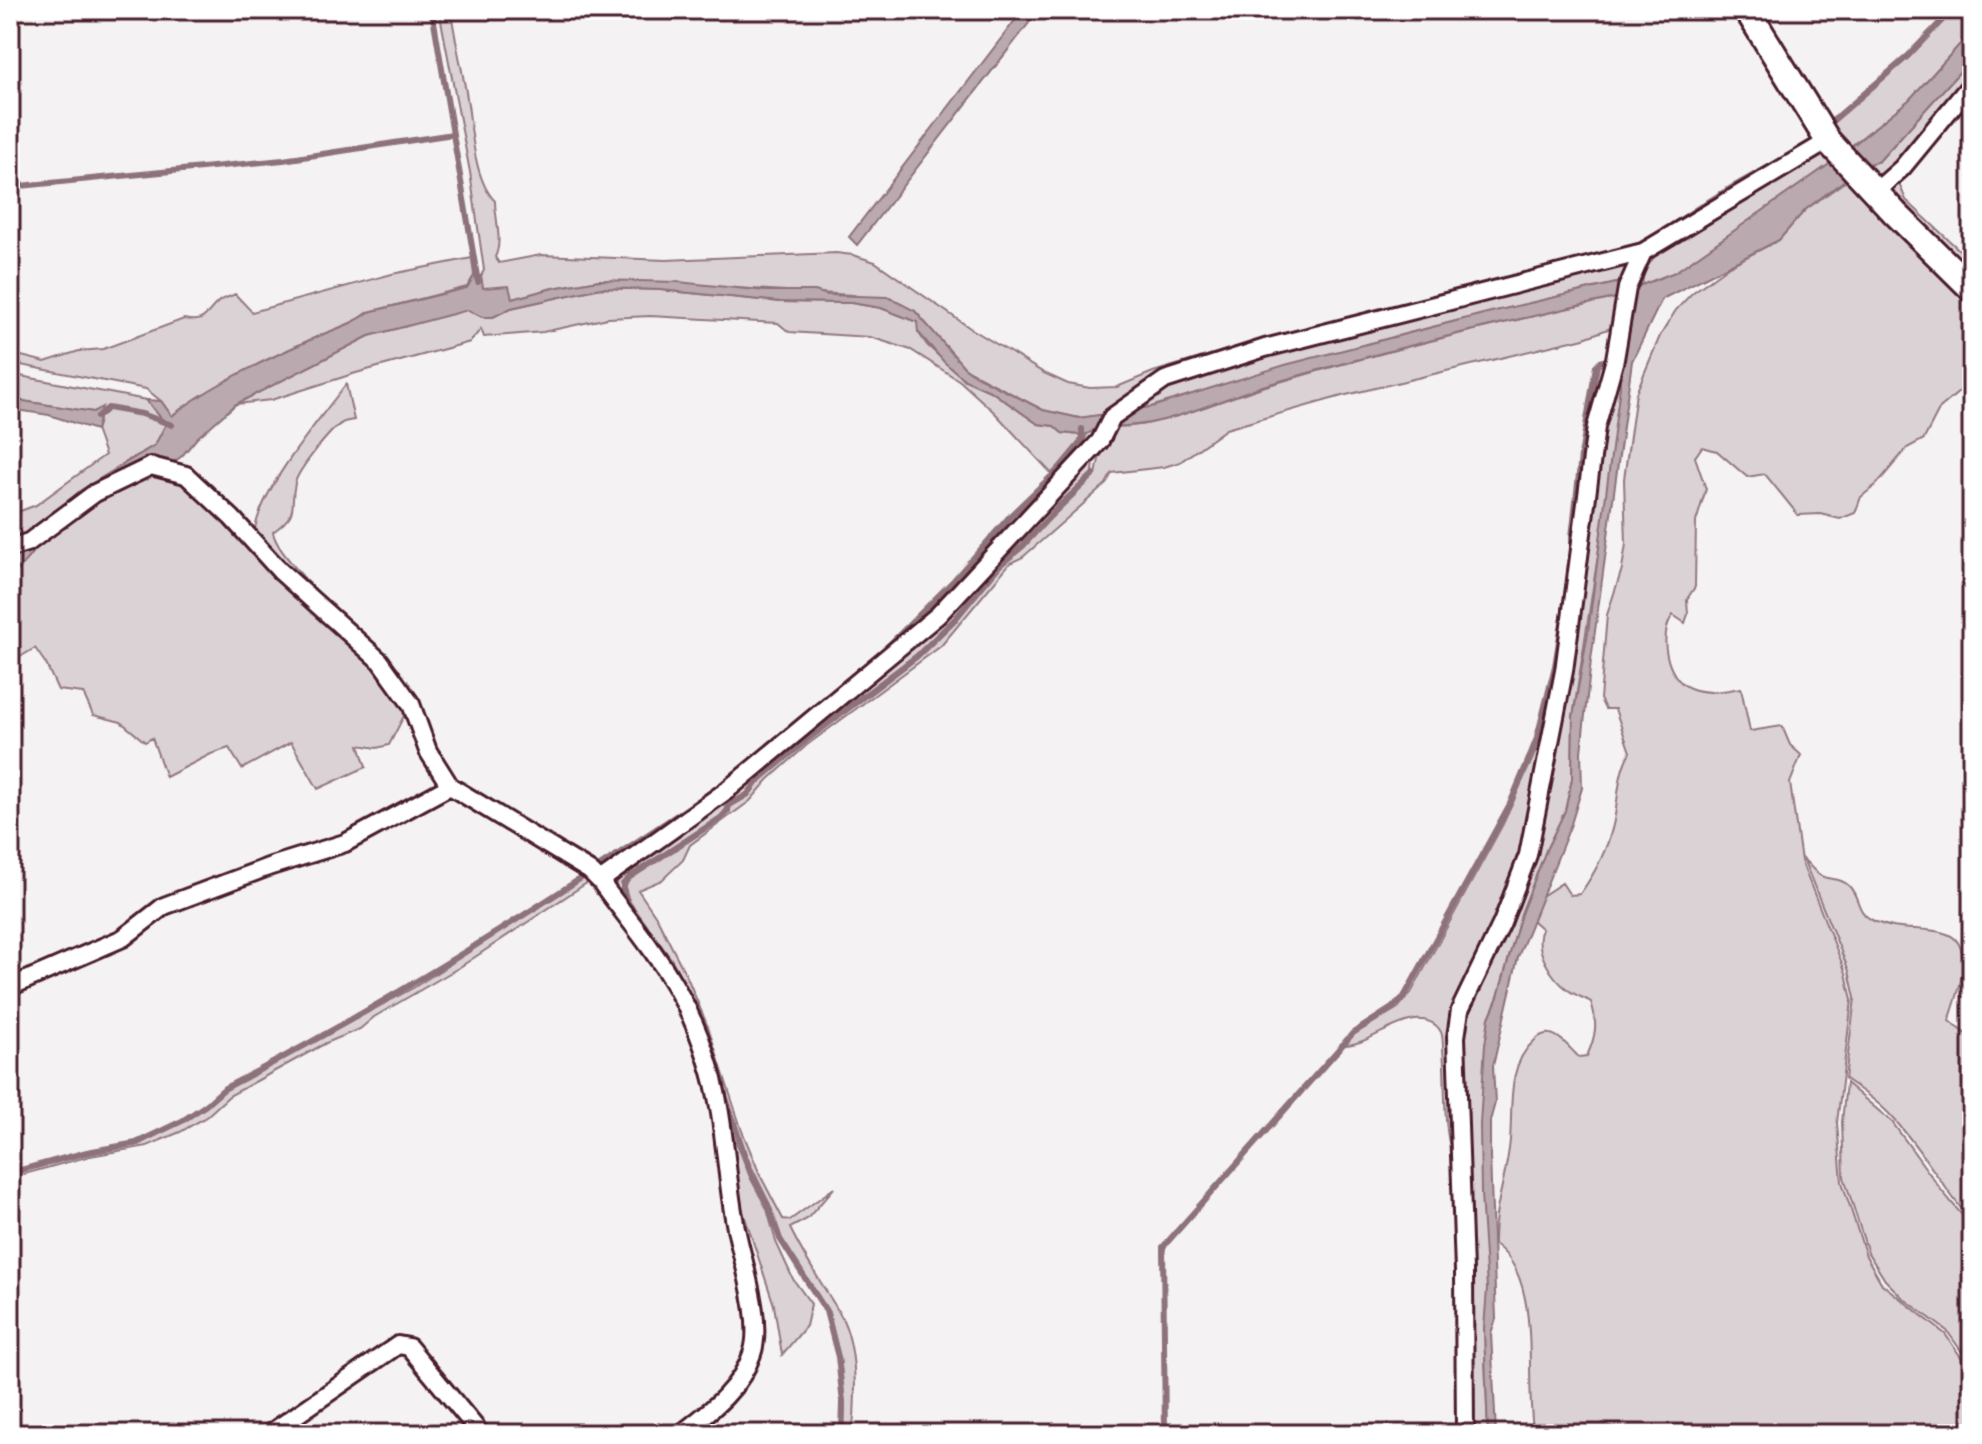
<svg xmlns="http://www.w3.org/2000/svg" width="1982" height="1444" font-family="Mali,sans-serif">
  <rect width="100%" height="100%" fill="#f4f2f2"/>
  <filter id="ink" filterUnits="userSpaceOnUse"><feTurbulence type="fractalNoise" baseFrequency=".0125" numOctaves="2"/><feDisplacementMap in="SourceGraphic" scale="16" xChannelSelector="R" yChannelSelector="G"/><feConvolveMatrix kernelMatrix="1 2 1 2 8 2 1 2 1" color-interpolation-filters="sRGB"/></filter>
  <g filter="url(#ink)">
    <path fill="#dbd2d5" stroke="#927880" stroke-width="2" d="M439,10H451C455,42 462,67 467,98C472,127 473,179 495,201C495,218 503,242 495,257L499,263L541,255L666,260L836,253L853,255L875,262L970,328L1044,373L1068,384L1090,388L1117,387L1153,372L1243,345L1480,285L1207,361L1111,414L1079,418L1043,410L976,375L964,367L915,311L853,295L600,280L553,288L512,299L483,289L481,276L484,270L470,172Z
      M1954,10H1972V31L1909,100L1851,146L1843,147L1826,128L1909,56Z
      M1972,58V74L1901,163L1881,175L1875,173L1865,165L1879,161Z
      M1808,144L1637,249C1690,207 1748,175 1808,144Z
      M1823,149L1831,163L1676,272L1642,285L1644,272L1658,251Z
      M1897,179L1906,200L1972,262V277L1892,198L1890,189Z
      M1853,180L1972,296V376L1967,385L1940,408L1924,439L1907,448L1877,484L1861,497L1855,513L1840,519L1820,514L1798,515L1765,474L1747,477L1717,451L1702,447L1695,457L1706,489L1696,522L1695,587L1687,599L1688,614L1685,623L1673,615C1658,634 1666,679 1690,688C1708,695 1723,691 1741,688L1750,731L1782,726L1790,745L1801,755L1790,783L1801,861L1846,973L1852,1000L1837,1123L1842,1182L1866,1256L1882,1284L1945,1334L1972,1373V1434H1534C1523,1381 1545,1278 1494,1244C1493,1209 1507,1176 1510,1140C1513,1107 1506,1066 1534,1041C1538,1037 1544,1033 1550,1034C1560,1035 1571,1050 1579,1057L1587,1056C1596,1036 1598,1023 1591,1002C1584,998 1575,995 1568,990C1551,977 1533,949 1542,929L1532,920L1542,896L1562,883L1570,895L1580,894C1595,873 1607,850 1613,825C1619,800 1617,774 1630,752L1615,709H1605L1600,699L1607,615L1622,569L1626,544L1624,479L1636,393L1660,336L1676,310L1692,293L1729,266L1779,240L1805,210L1843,183Z
      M472,258L474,276L467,287L369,312C354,324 337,328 319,336C273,356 210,385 172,416L161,401L146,389L10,363V353L45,362L79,351L103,349L184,319C205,324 205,314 217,303C221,299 230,297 235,294L252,312L392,274Z
      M1633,264L1625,281C1465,317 1307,357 1151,407L1134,409L1167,384L1266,353Z
      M600,288L660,290L781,302L851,303L881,308L918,322V332L927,345L965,380L992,392L1038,424L1054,426L1062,433L1080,435L1079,442L1052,474L995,413L960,381L911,350L870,337L789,332L778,323L650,316L608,318L543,332L484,337L481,329L470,342L356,373L271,400L236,404L369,336L468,309L482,317H493L511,308Z
      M1620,297L1616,326L1584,338L1342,396L1226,429L1180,462L1164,467L1112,473L1106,484L1023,557L1010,563L941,646L807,745L768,780L750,801L690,845L683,860L662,880L638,890L657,918L687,977L708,1027L742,1131L761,1177L783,1219L790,1220L834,1188L807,1219L790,1228C805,1260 824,1286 841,1316C857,1346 857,1401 852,1434H844L845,1403L840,1358L829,1312L781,1238L770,1205L743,1149L716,1058L689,992L671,959L629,901L625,887L631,877L723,818L729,812L731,806L750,795L759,781L809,740L918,658L957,620L1000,567L1096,475L1099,459L1106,447H1103L1094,461L1093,472L998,565L955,618L916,655L841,710L757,779L747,793L732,801L730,798L727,800L726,809L720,816L630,875L621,885L622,895L670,964L686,994L706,1038L731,1129L750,1177L767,1209L776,1242L793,1279L811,1304L806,1326L782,1355L774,1305L732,1178L720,1100L710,1060L682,992L654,948L617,898L615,885L625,871L698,819L942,616L1072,478L1100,446L1110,426C1150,432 1227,397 1269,385C1385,351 1502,322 1620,297Z
      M1620,358V387L1607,497L1573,717L1572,779L1565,811L1547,848L1521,914L1498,997L1489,1018L1485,1046L1484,1081L1488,1288L1484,1329L1488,1434H1473L1465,1029L1468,1010L1524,886L1600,429Z
      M1611,363L1561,668L1515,881L1462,990L1455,1159C1442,1140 1446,1076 1443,1050C1443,1045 1443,1036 1441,1032C1436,1022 1425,1019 1415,1020C1391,1023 1370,1043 1346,1045L1353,1035L1398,1008L1411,993L1503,824L1533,758L1546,720L1557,667L1574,550L1573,538C1580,480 1588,423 1599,366Z
      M10,374L146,400L166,424L155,445L127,461L27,536L10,544V515L36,505L105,455L96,430L99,421L93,412L23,401H10Z
      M346,384L354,420C350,421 345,421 342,423C331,429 298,470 295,483C289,509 301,511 273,532C276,554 331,605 348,623L298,580L254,535C258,491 319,420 346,384Z
      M1102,425L1103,428L937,611L724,790L601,873L597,870L723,787L891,647L957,581L1013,516L1063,469L1082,447L1087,434Z
      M160,472L187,479L378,665L408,708L389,745L377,748L359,745L366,767L318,789L291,742L242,769L229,748L211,754L166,777L152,738L145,742L121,722L93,715L83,693L58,690L46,664L35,648L10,663V580C46,530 101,490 160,472Z
      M1803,859C1808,863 1815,873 1821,876C1830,880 1842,878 1849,886C1860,897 1856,912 1872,920C1898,933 1920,926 1944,933C1979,942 1956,1000 1949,1021L1972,1039V1222C1944,1189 1922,1150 1893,1118C1880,1103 1862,1091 1845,1079L1855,998L1849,971Z
      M589,875L591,880L460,967L374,1017L360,1029L326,1043L229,1096L206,1117L180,1132L147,1146L90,1156L10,1178V1174L88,1154L138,1145L186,1120L226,1090L413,988Z
      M1846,1083L1892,1122L1942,1191L1972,1227V1366L1947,1331L1903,1298L1885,1280L1868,1253L1844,1177L1842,1122Z"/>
    <path fill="#baa9ae" stroke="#8d727a" stroke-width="2" d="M1023,10H1039L857,245L849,237Z
      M1972,31V58L1879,161L1865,165L1805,210L1779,240L1662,299L1632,361L1591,660L1581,752L1582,788L1571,824L1518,957L1493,1066L1495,1103L1490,1121V1156L1496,1319L1491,1333L1496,1434H1488L1484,1329L1487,1288L1481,1194L1480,1124L1485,1045L1489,1018L1498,997L1521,914L1547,848L1565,811L1572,779L1573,717L1588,632L1620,387V297C1501,322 1383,351 1266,385C1217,400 1154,433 1103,425L1087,434L1080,435L1062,433L1054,426L1038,424L992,392L965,380L944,362L918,332L917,322L881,308L851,303L781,302L660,290L601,288L511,308L493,317H482L468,310L369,336L236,404L197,438L182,456L160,472L104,495L40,543L10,580V551L81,490L155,445L166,424L146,400L161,401L172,416C210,385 273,356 319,336C337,328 354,324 369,312L467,288L474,276H481L483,288L509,286L512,299L553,288L599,280L678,282L766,291H815L828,295L888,297L915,311L964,367L976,376L1043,410L1079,418L1151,407L1285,365L1491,312L1625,281L1642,285L1675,272L1831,163L1909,100Z
      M10,401H23L93,412L102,407L96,430L49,415L10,409Z"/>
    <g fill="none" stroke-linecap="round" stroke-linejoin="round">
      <path stroke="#8d727a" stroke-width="6" d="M432,10L478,282
        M1829,124L1908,56L1952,10
        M10,187L283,160L453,134
        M97,417L108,408L142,414L172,425
        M1572,554V537L1581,456L1596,366L1599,362L1612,359
        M886,648L954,580L1011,515L1060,468L1082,441V429
        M745,765L862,668
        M730,805L747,795L758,781L809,738L917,656L955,619L999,566L1023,546L1059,506L1094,474
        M683,985L670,961L628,903L623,892V884L630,877L721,818L728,811L729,799
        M725,1096L751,1174L768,1205L780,1239L826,1311L838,1357L843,1403L842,1434
        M10,1173L87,1152L136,1143L182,1121L206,1105L225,1088C392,1002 549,901 704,797
        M1165,1434L1163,1247L1353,1033L1392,1008L1404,997L1510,804L1526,766L1537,738L1555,666L1567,593"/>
      <defs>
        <path id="street" d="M1875,192L1902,168L1972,83
          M10,548L29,542L95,493L151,466L186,475L232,518L280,571L380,661L411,704L428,751L450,786L590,871L600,881C616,904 635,926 651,949C675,982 696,1022 708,1062C725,1114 725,1170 735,1223C741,1258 764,1321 752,1354C740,1390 709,1412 681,1434
          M600,881L726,791L938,615L1100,441L1112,417L1165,380L1265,348L1643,252
          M10,987L123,938L164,906L271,866L345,843L450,786
          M269,1434L398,1345L409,1347L481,1434
          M1465,1434L1464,1271L1456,1037L1460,1010L1502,923L1528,855L1564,671L1596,427L1615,359L1627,288L1643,252L1828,141"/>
        <path id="secondary" d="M1747,10L1828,141L1895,213L1972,289"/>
      </defs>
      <use href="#street" stroke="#4a1f2b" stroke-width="22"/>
      <use href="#secondary" stroke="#4a1f2b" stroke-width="30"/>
      <use href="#street" stroke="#fff" stroke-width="16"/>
      <use href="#secondary" stroke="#fff" stroke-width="24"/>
    </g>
  </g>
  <rect width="1982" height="1444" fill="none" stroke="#fff" stroke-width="40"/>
  <rect x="20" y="20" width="1942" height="1404" fill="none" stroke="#4a1f2b" stroke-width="3" filter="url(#ink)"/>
</svg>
